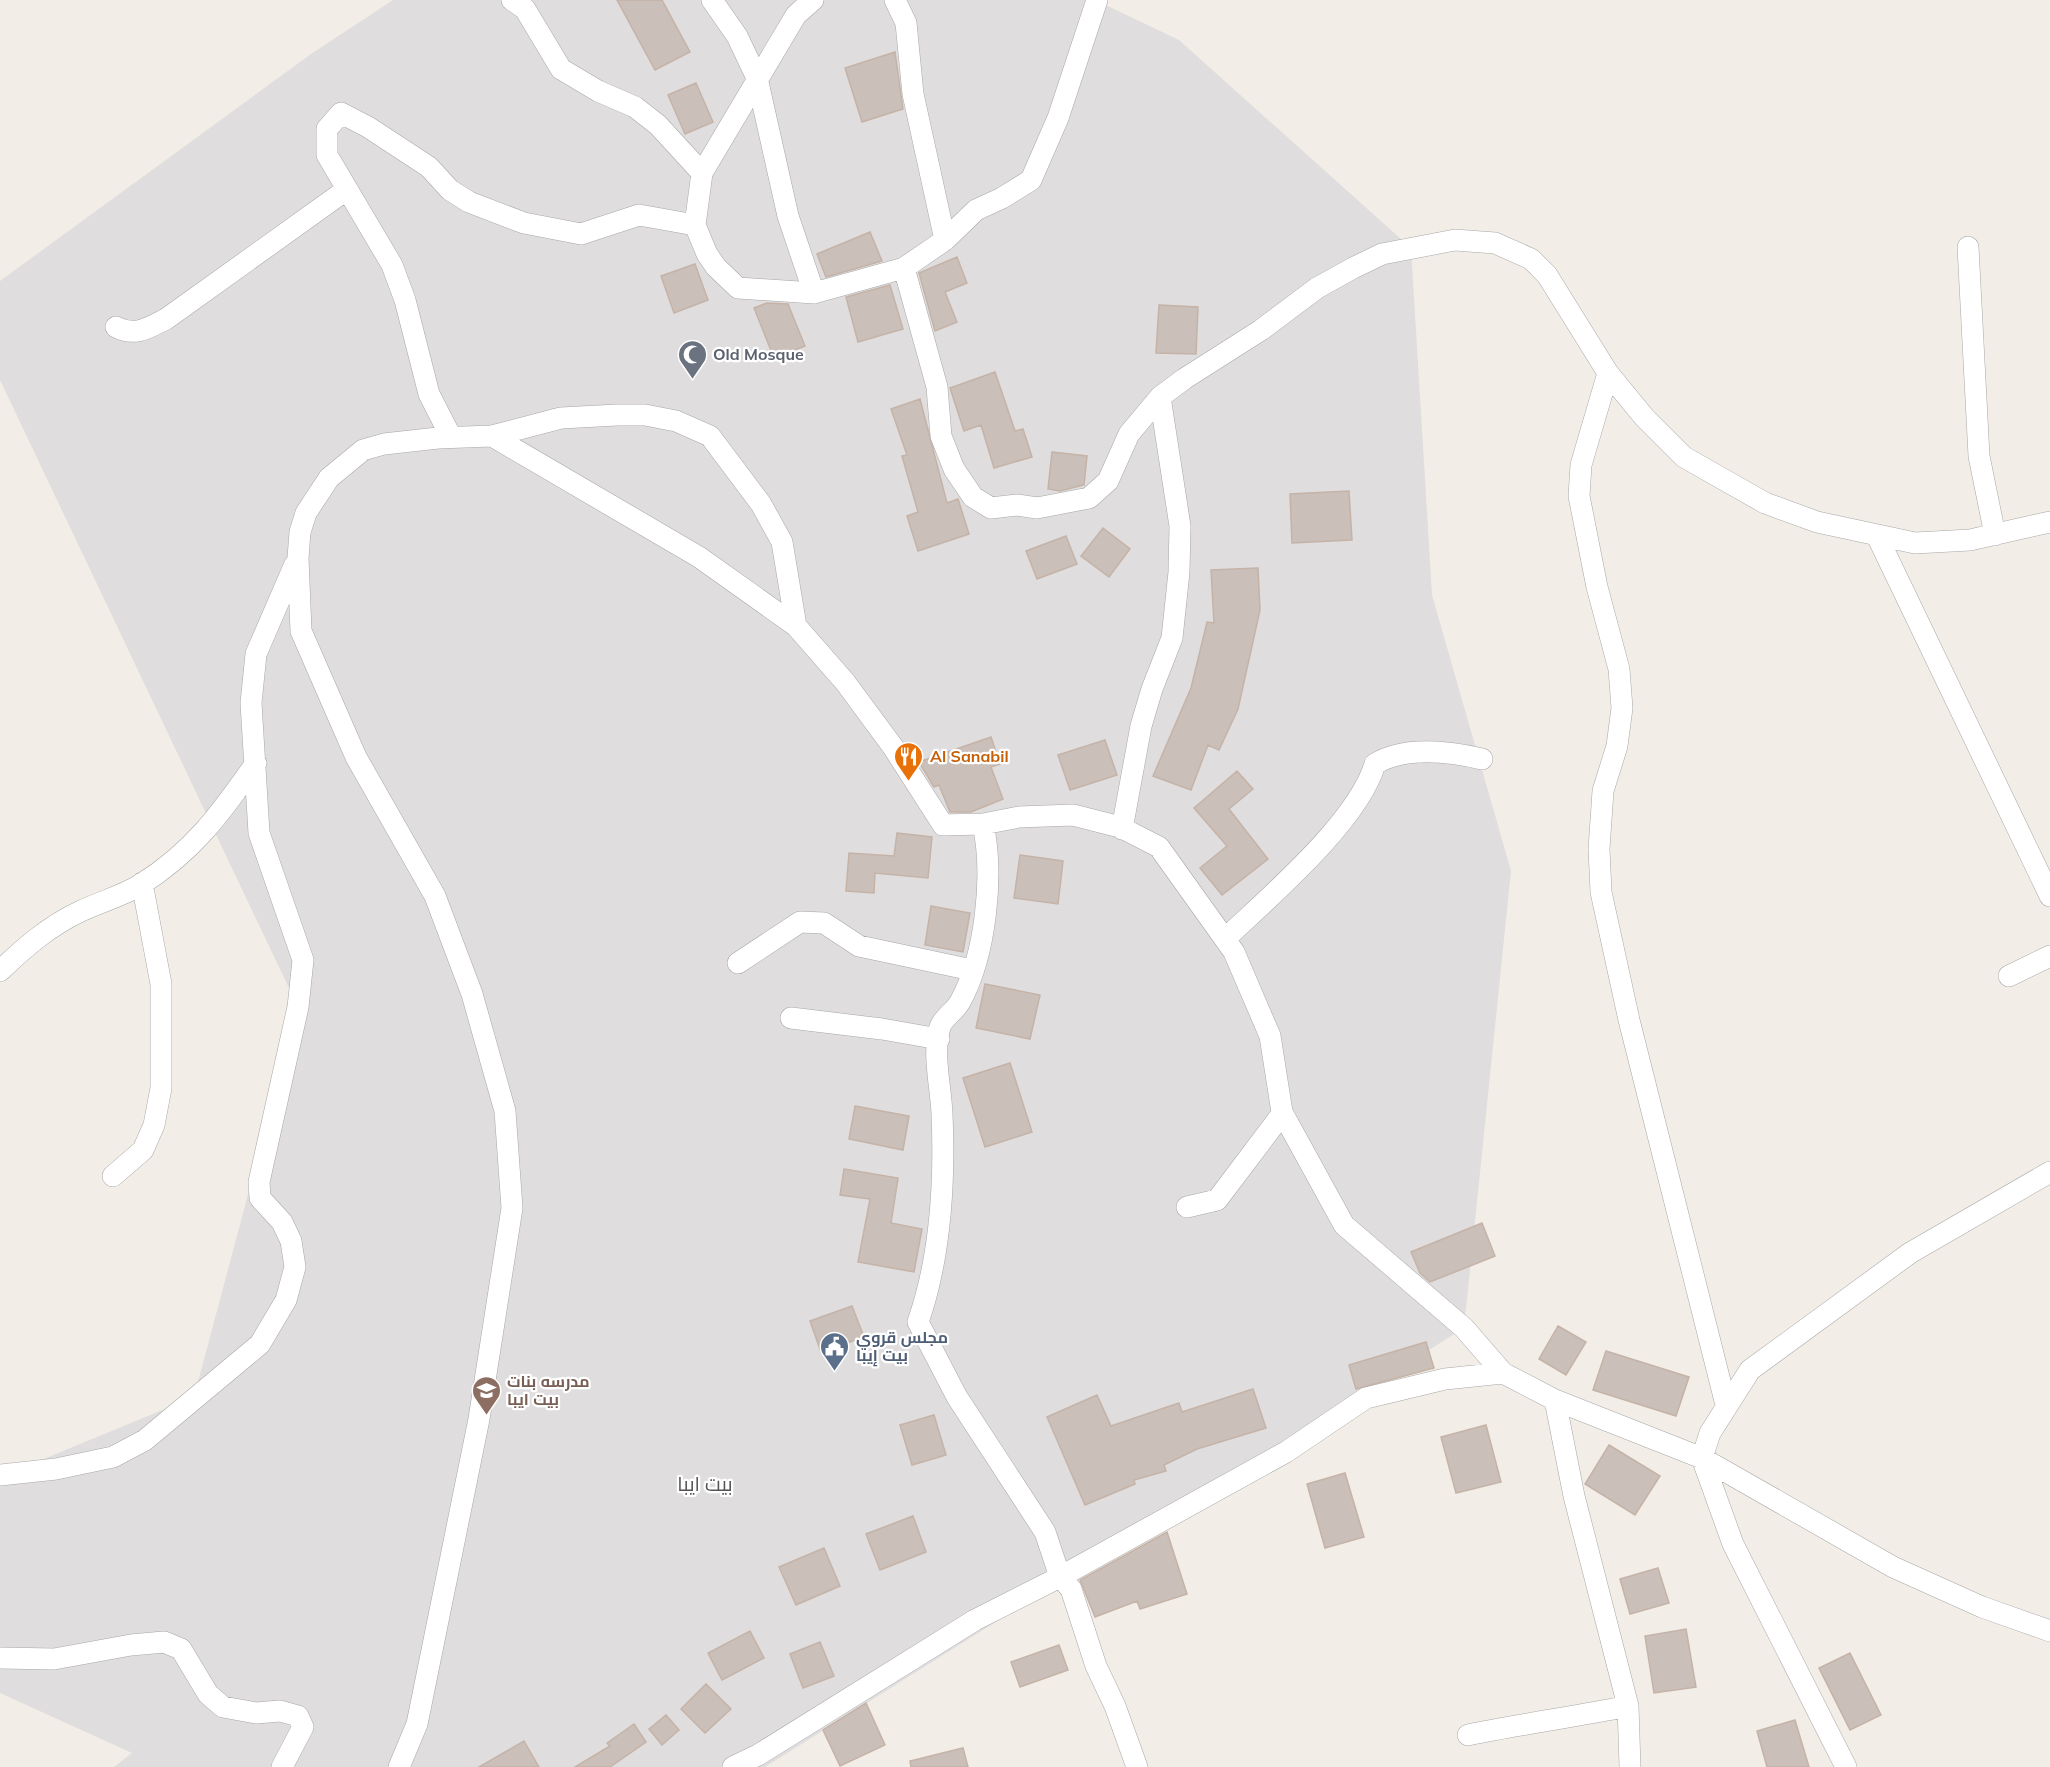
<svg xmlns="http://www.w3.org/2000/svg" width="2050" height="1767" font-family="Mulish,Cairo,sans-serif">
  <rect width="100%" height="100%" fill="#f2ede6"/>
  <path fill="#dfddde" d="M393,0H1095L1179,40L1411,248L1432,595L1511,871L1464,1328L765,1767H114L132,1753L0,1693V1477L194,1397L298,1007L0,380V281L311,54Z"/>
  <path fill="#cabfb9" stroke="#c5b3a7" stroke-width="1.5" d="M617,0H662L690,52L655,70Z
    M895,52L903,109L862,122L845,68Z
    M696,83L713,122L685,134L668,95Z
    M870,232L882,261L826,277L817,254Z
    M957,257L967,283L945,292L957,322L935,331L919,273Z
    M695,264L708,300L674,313L661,276Z
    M890,285L903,329L858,342L846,297Z
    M767,303L788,304L805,346L774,358L754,308Z
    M1159,305L1198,307L1196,354L1156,353Z
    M995,372L1015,431L1023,429L1032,457L994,468L981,425L964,431L950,388Z
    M920,399L947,503L958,499L969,534L918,551L907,516L918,512L902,456L907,455L891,409Z
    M1052,452L1087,456L1084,485L1060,491L1048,489Z
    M1349,491L1352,540L1292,543L1290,494Z
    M1103,528L1130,549L1109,577L1081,556Z
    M1066,536L1077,564L1037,579L1026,551Z
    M1258,568L1260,610L1238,709L1219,750L1208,745L1191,790L1153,776L1191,688L1207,622L1214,623L1211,570Z
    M991,737L1000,764L991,767L1003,799L971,812H950L939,785L934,787L919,762Z
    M1105,740L1117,775L1070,790L1058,755Z
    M1237,771L1253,789L1229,809L1268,859L1222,895L1200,868L1227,846L1194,808Z
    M897,833L932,837L928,878L875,873L874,893L846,891L849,853L894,856Z
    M1020,855L1063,861L1058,904L1014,898Z
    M931,906L970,913L963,952L925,945Z
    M985,984L1040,995L1030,1039L976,1028Z
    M1010,1063L1032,1132L985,1147L963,1078Z
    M855,1106L909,1116L903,1150L849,1139Z
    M844,1169L898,1178L891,1223L922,1229L914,1272L858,1262L870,1199L840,1195Z
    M1482,1223L1495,1256L1430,1282L1420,1273L1411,1252Z
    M852,1306L864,1337L821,1352L810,1321Z
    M1558,1326L1586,1342L1566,1375L1539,1359Z
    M1426,1342L1434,1368L1356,1389L1349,1365Z
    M1606,1351L1689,1377L1676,1416L1593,1390Z
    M1253,1389L1266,1428L1197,1449L1164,1465L1166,1471L1134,1480L1135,1484L1085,1505L1047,1417L1097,1395L1111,1426L1179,1403L1182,1412Z
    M934,1415L946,1455L912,1465L900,1425Z
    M1486,1425L1501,1482L1456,1493L1441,1437Z
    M1609,1445L1660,1476L1635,1515L1585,1484Z
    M1345,1473L1364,1537L1325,1548L1307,1484Z
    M913,1516L926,1552L880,1570L866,1534Z
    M1167,1532L1187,1594L1140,1609L1137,1601L1095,1617L1080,1580Z
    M824,1548L840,1586L796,1605L779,1567Z
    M1658,1568L1669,1603L1630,1614L1620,1579Z
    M1686,1629L1696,1687L1654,1693L1645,1636Z
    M750,1631L764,1658L722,1680L708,1653Z
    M820,1642L834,1676L803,1688L790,1654Z
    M1059,1645L1068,1670L1020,1687L1011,1662Z
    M1850,1653L1881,1715L1850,1730L1819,1668Z
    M706,1684L731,1709L705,1733L681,1709Z
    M866,1703L885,1745L840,1766L823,1730Z
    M666,1715L679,1730L662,1745L649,1729Z
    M1795,1720L1809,1767H1767L1757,1731Z
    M634,1724L646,1742L610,1767H575L610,1746L607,1743Z
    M524,1741L539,1767H479Z
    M963,1748L968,1767H911L910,1761Z"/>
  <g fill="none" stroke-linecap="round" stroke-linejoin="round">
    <defs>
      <path id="minor" d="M512,0L525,9L561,69L598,91L635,107L658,125L702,173
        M712,0L737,36L757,78L788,216L814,293
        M895,0L906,23L913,94L945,240
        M695,225L702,173L796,15L813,0
        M1968,247L1979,456L1995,535
        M904,268L937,387L941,436L954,469L973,497L991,508L1017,505L1037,508L1089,498L1108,481L1129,434L1160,397L1184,379L1261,330L1317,288L1353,268L1382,254L1455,240L1495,243L1531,259L1547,275L1608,373L1644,417L1684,457L1765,503L1817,522L1915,543L1970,540L2050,522
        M116,327C135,337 148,328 166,319L346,190
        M1608,373L1581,465L1579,496L1597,587L1619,669L1622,708L1617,746L1603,791L1599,849L1601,892L1629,1020L1726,1405
        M492,436L561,418L617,415H645L676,421L710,436L761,504L782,542L796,626
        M451,437L429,394L405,300L392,265L327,155V129L341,113L368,127L429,167L450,190L469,202L524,223L581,234L639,215L695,225L707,254L716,267L738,288L814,293L904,268L945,240L976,210L1002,198L1031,180L1058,118L1097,0
        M1877,536L2050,896
        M983,824C994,875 986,955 960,1002C955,1011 943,1018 940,1027C932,1054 941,1087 942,1114C945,1183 941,1256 918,1322L957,1397L1045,1532L1060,1577L1071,1589L1096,1666L1115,1706L1137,1767
        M1122,829L1141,726L1152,689L1172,638L1179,572L1180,526L1160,397
        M1225,939C1269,897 1358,822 1375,764C1404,746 1449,751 1482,759
        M738,963L800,922L824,923L859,946L972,970
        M0,971C25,947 49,926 81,911C100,902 122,896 140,885C193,852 221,813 256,763
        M2009,976L2050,956
        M791,1018L882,1029L939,1039
        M113,1176L143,1150L154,1125L161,1088V984L142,883
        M1187,1207L1217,1200L1282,1114
        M1555,1400L1574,1496L1628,1706L1630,1767
        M0,1475L56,1469L113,1457L145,1440L260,1344L286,1300L295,1267L291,1241L282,1222L260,1198L259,1182L298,1007L303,960L259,833L251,703L256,654L295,564
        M0,1658L54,1659L131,1645L164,1642L181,1649L208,1694L223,1707L256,1713L280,1711L298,1716L303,1727L282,1767
        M1468,1735C1521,1724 1574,1717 1628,1706
        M399,1767L417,1724L479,1419L512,1208L505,1111L472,994L435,896L356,757L301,631L298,558L300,532L306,513L329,478L363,450L384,444L438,438L492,436L699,557L796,626L845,682L893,747L943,825L983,824L1019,817L1073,815L1120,827L1159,847L1234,952L1270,1036L1282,1112L1344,1225L1464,1328L1503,1373
        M733,1767L758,1755L975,1620L1060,1577L1286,1452L1366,1398L1445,1379L1503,1373L1555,1400L1702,1458L1893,1567L1982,1607L2050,1631
        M1846,1767L1733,1544L1702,1458L1710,1433L1750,1370L1910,1253L2050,1172"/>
    </defs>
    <use href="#minor" stroke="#a8a8a8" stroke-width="22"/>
    <use href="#minor" stroke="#fff" stroke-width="21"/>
  </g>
  <defs>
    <symbol id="mosque-pin" viewBox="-11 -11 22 30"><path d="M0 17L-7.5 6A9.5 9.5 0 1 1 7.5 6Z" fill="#6b7280" stroke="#fff"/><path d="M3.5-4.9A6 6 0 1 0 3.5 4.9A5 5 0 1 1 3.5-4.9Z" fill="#fff"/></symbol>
    <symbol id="restaurant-pin" viewBox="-11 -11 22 30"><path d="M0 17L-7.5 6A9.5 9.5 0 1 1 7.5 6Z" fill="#e8710a" stroke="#fff"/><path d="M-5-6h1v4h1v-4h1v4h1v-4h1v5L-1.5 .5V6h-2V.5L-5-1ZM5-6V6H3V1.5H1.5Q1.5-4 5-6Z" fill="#fff"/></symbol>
    <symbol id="civic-pin" viewBox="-11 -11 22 30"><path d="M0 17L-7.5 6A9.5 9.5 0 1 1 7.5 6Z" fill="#5c6f8a" stroke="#fff"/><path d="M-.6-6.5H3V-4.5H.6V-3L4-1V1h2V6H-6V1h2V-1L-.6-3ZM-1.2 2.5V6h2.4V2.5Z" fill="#fff"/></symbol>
    <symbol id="school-pin" viewBox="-11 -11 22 30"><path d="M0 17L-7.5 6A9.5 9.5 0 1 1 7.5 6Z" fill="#8d6e63" stroke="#fff"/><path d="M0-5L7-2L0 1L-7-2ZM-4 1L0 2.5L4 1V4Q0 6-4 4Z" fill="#fff"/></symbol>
  </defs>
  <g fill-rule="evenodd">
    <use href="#mosque-pin" x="676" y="338" width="33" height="45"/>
    <use href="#restaurant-pin" x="892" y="740" width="33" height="45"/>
    <use href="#civic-pin" x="818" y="1330" width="33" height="45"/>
    <use href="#school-pin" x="470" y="1374" width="33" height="45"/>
  </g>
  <g text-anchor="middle" stroke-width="4.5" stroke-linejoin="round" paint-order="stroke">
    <g font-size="16" font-weight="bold" fill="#5b616d" stroke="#fff" text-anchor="start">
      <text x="713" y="360">Old Mosque</text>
    </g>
    <g font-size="16" font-weight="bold" fill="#c56008" stroke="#fff" text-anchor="start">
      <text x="930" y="762">Al Sanabil</text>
    </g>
    <g font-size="16" font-weight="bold" fill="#4e5e75" stroke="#fff" text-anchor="start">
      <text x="856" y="1343">مجلس قروي<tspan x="856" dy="18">بيت إيبا</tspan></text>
    </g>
    <g font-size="16" font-weight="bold" fill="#785e54" stroke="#fff" text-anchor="start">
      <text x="507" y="1387">مدرسه بنات<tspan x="507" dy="18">بيت ايبا</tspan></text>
    </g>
    <g font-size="20" fill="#545454" stroke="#fff">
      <text x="705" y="1491">بيت ايبا</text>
    </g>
  </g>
</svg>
